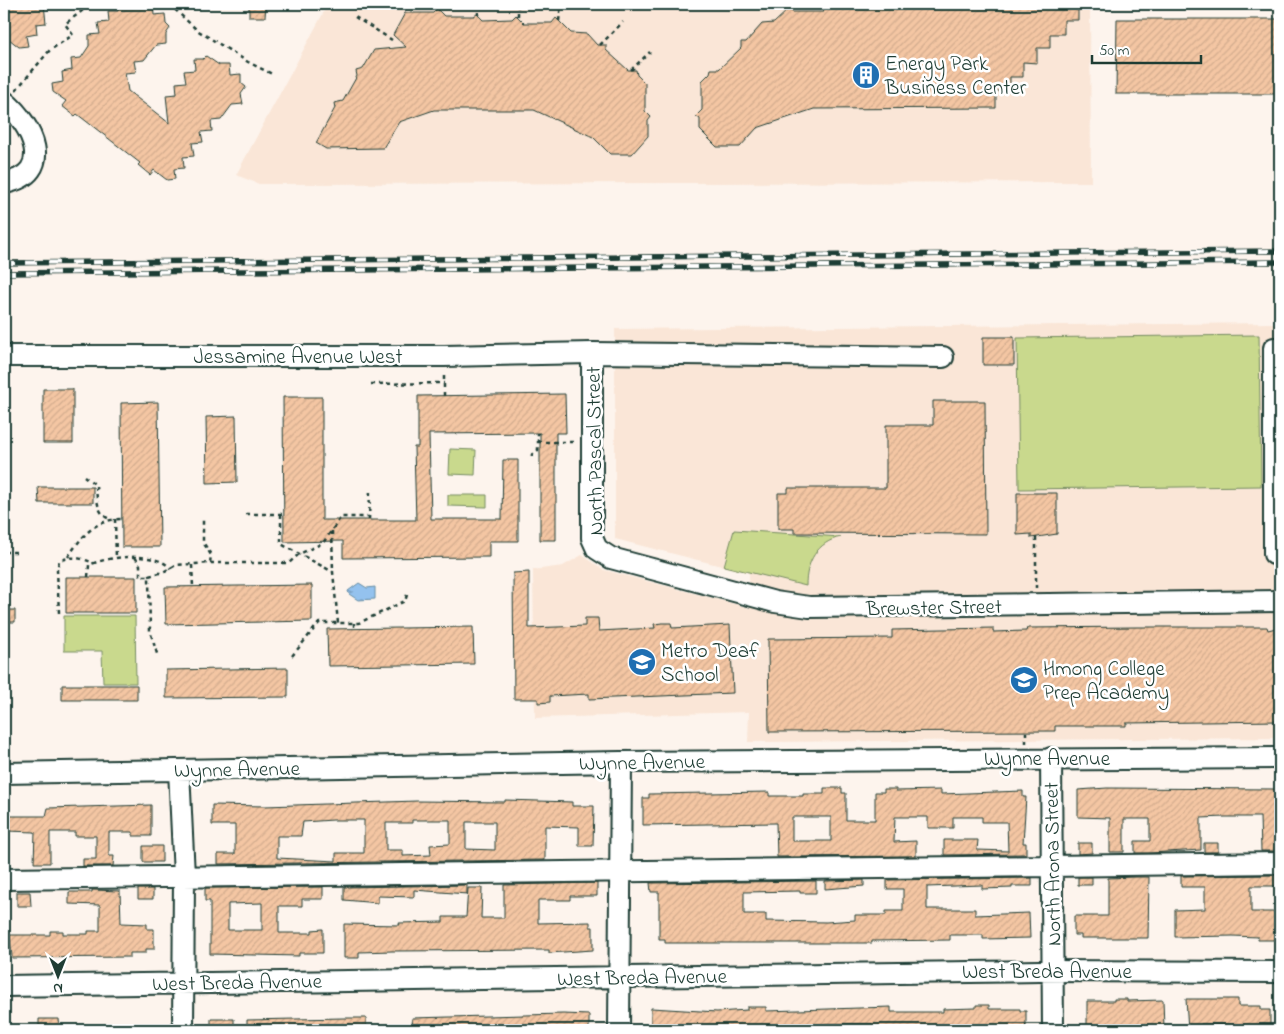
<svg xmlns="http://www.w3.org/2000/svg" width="1284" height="1034" font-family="'Indie Flower',sans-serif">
  <defs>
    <pattern id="water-ripples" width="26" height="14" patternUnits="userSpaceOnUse" patternTransform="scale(1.25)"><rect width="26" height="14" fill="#94c2ee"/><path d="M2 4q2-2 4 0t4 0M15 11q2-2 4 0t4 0" fill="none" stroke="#789fc2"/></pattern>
    <pattern id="building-hatch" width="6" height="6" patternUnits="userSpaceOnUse" patternTransform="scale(1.25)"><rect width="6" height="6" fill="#f4c6a3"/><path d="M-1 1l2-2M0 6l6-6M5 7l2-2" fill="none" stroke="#d1ab8d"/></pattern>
  </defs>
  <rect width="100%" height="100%" fill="#fdf4ed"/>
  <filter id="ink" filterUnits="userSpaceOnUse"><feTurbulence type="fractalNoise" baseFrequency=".02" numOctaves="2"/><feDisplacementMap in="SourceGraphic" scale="10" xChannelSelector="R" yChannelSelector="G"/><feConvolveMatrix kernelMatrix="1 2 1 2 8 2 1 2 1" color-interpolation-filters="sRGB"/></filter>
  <g filter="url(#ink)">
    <path fill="#fae6d7" d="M332,4H1090L1091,182L259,184L236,175L326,8Z
      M1280,323V738L748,742L749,712L535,718L533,570L563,566L582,555L604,570L750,608L749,573L615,539V329Z"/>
    <path fill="#c9d98d" stroke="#748b60" d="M1259,335L1261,486L1019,489L1017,338Z
      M450,449L476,450L475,475L449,474Z
      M448,495H487V507L448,506Z
      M734,530L841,537C817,542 806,562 806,586L724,566Z
      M64,616H135L136,683H103L102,651H64Z"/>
    <path fill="url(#water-ripples)" stroke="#658da4" d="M359,583L367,588L375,587V599L358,600L349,594L348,591Z"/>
    <path fill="url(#building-hatch)" stroke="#1f3d34" fill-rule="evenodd" d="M4,4H44L46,23L36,24L37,34L26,36L28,46L19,47L4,35Z
      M118,4H153L154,15L165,14L166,24L170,28L166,34V44L156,45L144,60L134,61L136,72L125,73L128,91L169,123L166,95L177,94L176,83L186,82L184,71L195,70L194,59H203L206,56L219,65H229L230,75L241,74V83L246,87L241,94L243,104L232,105L221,120L211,121L212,131L201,132L203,142L192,143L194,156L183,157L184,168L174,169L175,179L167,180L154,170L150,175L138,165L140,163L77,114L75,116L62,106L66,101L53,92L52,84L63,82L62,72L72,70L71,59L81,58L89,46V35L100,34L98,23L109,22L108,11H118Z
      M249,4H266L265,17H249Z
      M867,4H1078V20H1064V34H1050V48H1037V63L1023,62V77H1010V91H996V108L814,109L757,128L740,147H717L700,130V119L696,116L702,110V81L710,73L711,69H719L741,48V42H746L762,24L774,23L789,9L792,12H823L827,8H862Z
      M437,9L444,16H474L477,14L483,20L512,19L516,15L524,23H552L556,18L571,33L587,34L597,45H606V50L628,70H636L637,75L645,83V111L651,117L648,121V136L632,154H610L593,137L534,110H434L399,122L383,148L326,149L316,143L335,108L334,103L343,101L357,76L356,71L363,69L374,50L406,47L393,35L405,13H433Z
      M1117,19H1280V94H1116Z
      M983,337H1014V365H983Z
      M43,389H73V443H43Z
      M565,394L566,433H556V540H540V433L429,434L431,519H502L503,460H518V541H489V557L343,558V541L284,542L283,397H322V520H416L414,447H418V396Z
      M933,401H985L986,534L794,533V529H778V493H788V488H886V425H933Z
      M158,402L160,547H122L121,403Z
      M236,416L237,482L207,483L206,417Z
      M38,487H93V503H39Z
      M1017,493H1057V534L1031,538V534L1017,535Z
      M529,572V628L585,626V618H598L599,631L655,628L654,624L662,623H671L672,628L730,625L733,693L589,699V694L550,696V702L538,703V699H514L513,573Z
      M66,577H136V613H66Z
      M312,585V621L166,624L165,587Z
      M4,610H15V622H4Z
      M473,627L474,664L328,666L327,629Z
      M1137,627H1267L1268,630L1280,627V721L1126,723V726H1055V731L769,732L768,639L892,638V630L993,628V632L1026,631L1027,628Z
      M288,668V697L166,698V670Z
      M62,685H137V700H62Z
      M824,788H842V793H846V820H875V792H884V789H896V791L941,790V794L1023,791V797H1026L1023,843H1026V854L944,855V840H978L977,850L1008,851L1007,822H982V817H953V828H928V817H895L894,842L916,841V856L777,857L776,823L643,825V798H649V794L769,792V796H803V794H824ZM792,817H831V841H792Z
      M1107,788L1276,789L1278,851H1261L1260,817H1225L1201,818V850L1149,853H1135V841H1150V819H1124V852H1110V818L1078,817V790Z
      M505,800L572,802V806H594L593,846H579V827L545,826V860L218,864V854H235V825H212V805L265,806L417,801L505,802ZM333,820H364V853H336V861L277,858V836H301L303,822ZM412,820H450V844L430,845L431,855L403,856V850H386V823H412ZM466,822H495V850L466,849Z
      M151,805V836H133V832H109V856H114L113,866H83V859H96V836H75V832H50V863H34L35,832L7,831V816H46L48,808Z
      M1078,843H1092V853L1078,854Z
      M1204,843H1218V852H1204Z
      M143,846H162V862H143Z
      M1278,875V886H1251V912H1277V940H1258V937L1233,936L1175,937V910L1205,909V887H1181V876Z
      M1078,877H1092V885H1078Z
      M1135,877H1149L1148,938H1081V935H1074V916H1108V878Z
      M1032,878V886H1012V888L982,889V885L927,887V909H975V915L1029,913L1030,938L983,939V935H950V940L872,941V943H665V939H659V892H651L650,883L816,881V893H800V891L744,892V914H766V921L826,922L855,920V915H886V911H903V889H887V880Z
      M864,880V886L825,889V881Z
      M597,883V896H570V900H538V923L590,922V927H593V950L549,953V950L392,951L359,952V958H344V924L400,925L399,923L443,922V917H466L468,888H482L481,918H504V885Z
      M467,885V894L414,890V897L378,896V903L344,900V887Z
      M323,887V899H302V906H279V933H312V930L323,929V953H299V956L210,954V901H205V888ZM262,903V930H228V904Z
      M138,889H153V899H138Z
      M92,890L120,891L121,923L147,924V929H154V949H146V953H130V957L12,958L10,935H50V931H63V934H88V931H100V905L69,904V892H92Z
      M17,892H30L31,906H17Z
      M1114,999H1127V1001L1163,1000L1164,1028L1112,1026L1113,1028H1087V1001H1114Z
      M1186,999H1238V1006H1261V1010H1270V1030H1249V1025L1201,1024V1030H1188Z
      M976,1005H989V1009H1020V1011H1026V1029L872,1030V1024H825V1030H651V1008L717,1012L747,1010V1007H766V1011L891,1007V1012H943V1009L976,1008Z
      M563,1014L589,1015V1030H413L412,1018Z
      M344,1018H366V1030H247V1020Z
      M39,1019H59L60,1030H39Z
      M211,1019H234V1030H211Z"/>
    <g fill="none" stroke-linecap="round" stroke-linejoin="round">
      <defs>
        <path id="minor" d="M4,101C32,124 57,174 4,183
          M592,353V538L597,549L611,558L775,602L809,607L1280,601
          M4,356H444L592,353L943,357
          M1274,554V348H1280
          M1051,758L1053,1030
          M179,770L184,876L183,1030
          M4,773L621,762L1280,758
          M4,879L1280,863
          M4,986L1039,971L1280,972
          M619,1030L621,762"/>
      </defs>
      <use href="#minor" stroke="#1f3d34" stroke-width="24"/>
      <path stroke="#1f3d34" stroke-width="2.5" stroke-dasharray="4 4" stroke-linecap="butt" d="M169,4L197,30L248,62L274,75
        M438,4V11
        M478,4V15
        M518,4V17
        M355,17L392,40
        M559,21L561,4
        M600,45L623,22
        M631,70L650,52
        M16,90L50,50L73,35L65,24L91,4
        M371,384L444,383
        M444,396V373
        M537,442H576
        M531,456L538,450V433
        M84,476L96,485C97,498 96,514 110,519
        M246,514H284
        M281,514V544L333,572
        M115,519L116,559
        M369,520L370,490
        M332,531L333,572L338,623
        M1036,537V588
        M4,552H19
        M68,557C82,536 95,519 122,519
        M135,557L140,565V576H149L150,631L158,657
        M210,563H289L299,554L323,543L341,517H369
        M192,565L193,587
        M149,576L163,572L176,565L210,563L211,555L203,542V517
        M88,577L89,565C108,556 158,551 171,569
        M59,613L57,570L59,561C72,555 80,558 94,563
        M354,623V629
        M292,656L319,623H359L405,601L408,592
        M1026,743V732"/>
      <use href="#minor" stroke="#fff" stroke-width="20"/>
      <defs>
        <path id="rail" d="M4,263L1280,251
          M4,273L1280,262"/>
      </defs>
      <use href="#rail" stroke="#1f3d34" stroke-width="5.5"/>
      <use href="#rail" stroke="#fff" stroke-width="4" stroke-dasharray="11" stroke-linecap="butt"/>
    </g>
  </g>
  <defs>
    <symbol id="building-disc" viewBox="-11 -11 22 22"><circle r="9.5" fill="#1f6fb2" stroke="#fff"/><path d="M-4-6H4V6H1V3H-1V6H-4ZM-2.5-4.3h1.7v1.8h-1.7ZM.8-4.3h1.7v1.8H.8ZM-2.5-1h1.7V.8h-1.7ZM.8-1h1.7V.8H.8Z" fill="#fff"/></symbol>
    <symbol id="school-disc" viewBox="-11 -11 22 22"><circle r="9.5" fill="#1f6fb2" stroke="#fff"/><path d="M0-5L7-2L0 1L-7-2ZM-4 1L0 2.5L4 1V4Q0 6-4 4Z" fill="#fff"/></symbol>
  </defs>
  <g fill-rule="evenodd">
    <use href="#building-disc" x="850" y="59" width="32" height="32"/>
    <use href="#school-disc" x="626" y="646" width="32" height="32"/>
    <use href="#school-disc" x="1008" y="664" width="32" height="32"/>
  </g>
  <g text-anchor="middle" stroke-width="5" stroke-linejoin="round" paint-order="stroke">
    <g font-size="21" fill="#1f3d34" stroke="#fff" text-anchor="start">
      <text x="885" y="70">Energy Park<tspan x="885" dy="24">Business Center</tspan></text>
      <text x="661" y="657">Metro Deaf<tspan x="661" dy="24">School</tspan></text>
      <text x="1043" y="675">Hmong College<tspan x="1043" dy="24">Prep Academy</tspan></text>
    </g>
    <g font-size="21" fill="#1f3d34" stroke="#fff">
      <text x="298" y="363">Jessamine Avenue West</text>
      <text transform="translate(594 451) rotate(-91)" y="7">North Pascal Street</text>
      <text transform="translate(934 607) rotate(-1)" y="7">Brewster Street</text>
      <text x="1047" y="765">Wynne Avenue</text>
      <text transform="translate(642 762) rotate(-1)" y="7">Wynne Avenue</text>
      <text transform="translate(237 769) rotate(-1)" y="7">Wynne Avenue</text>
      <text transform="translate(1052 864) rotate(-91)" y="7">North Arona Street</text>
      <text x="1047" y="978">West Breda Avenue</text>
      <text transform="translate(642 977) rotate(-1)" y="7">West Breda Avenue</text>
      <text transform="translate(237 982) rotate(-1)" y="7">West Breda Avenue</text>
    </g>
  </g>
  <rect width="1284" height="1034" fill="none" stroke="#fff" stroke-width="20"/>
  <rect x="10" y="10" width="1264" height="1014" fill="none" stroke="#1f3d34" stroke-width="2" filter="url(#ink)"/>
  <g transform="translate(58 976) rotate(180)" stroke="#ffffff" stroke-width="4" paint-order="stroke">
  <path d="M0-4L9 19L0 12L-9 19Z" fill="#1f3d34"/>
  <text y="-8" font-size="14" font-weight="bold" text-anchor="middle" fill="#1f3d34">N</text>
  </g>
  <path d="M1092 55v8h109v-8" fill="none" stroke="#1f3d34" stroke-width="2.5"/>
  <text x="1099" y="55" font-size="15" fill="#1f3d34" stroke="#ffffff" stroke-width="4" paint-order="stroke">50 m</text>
</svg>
